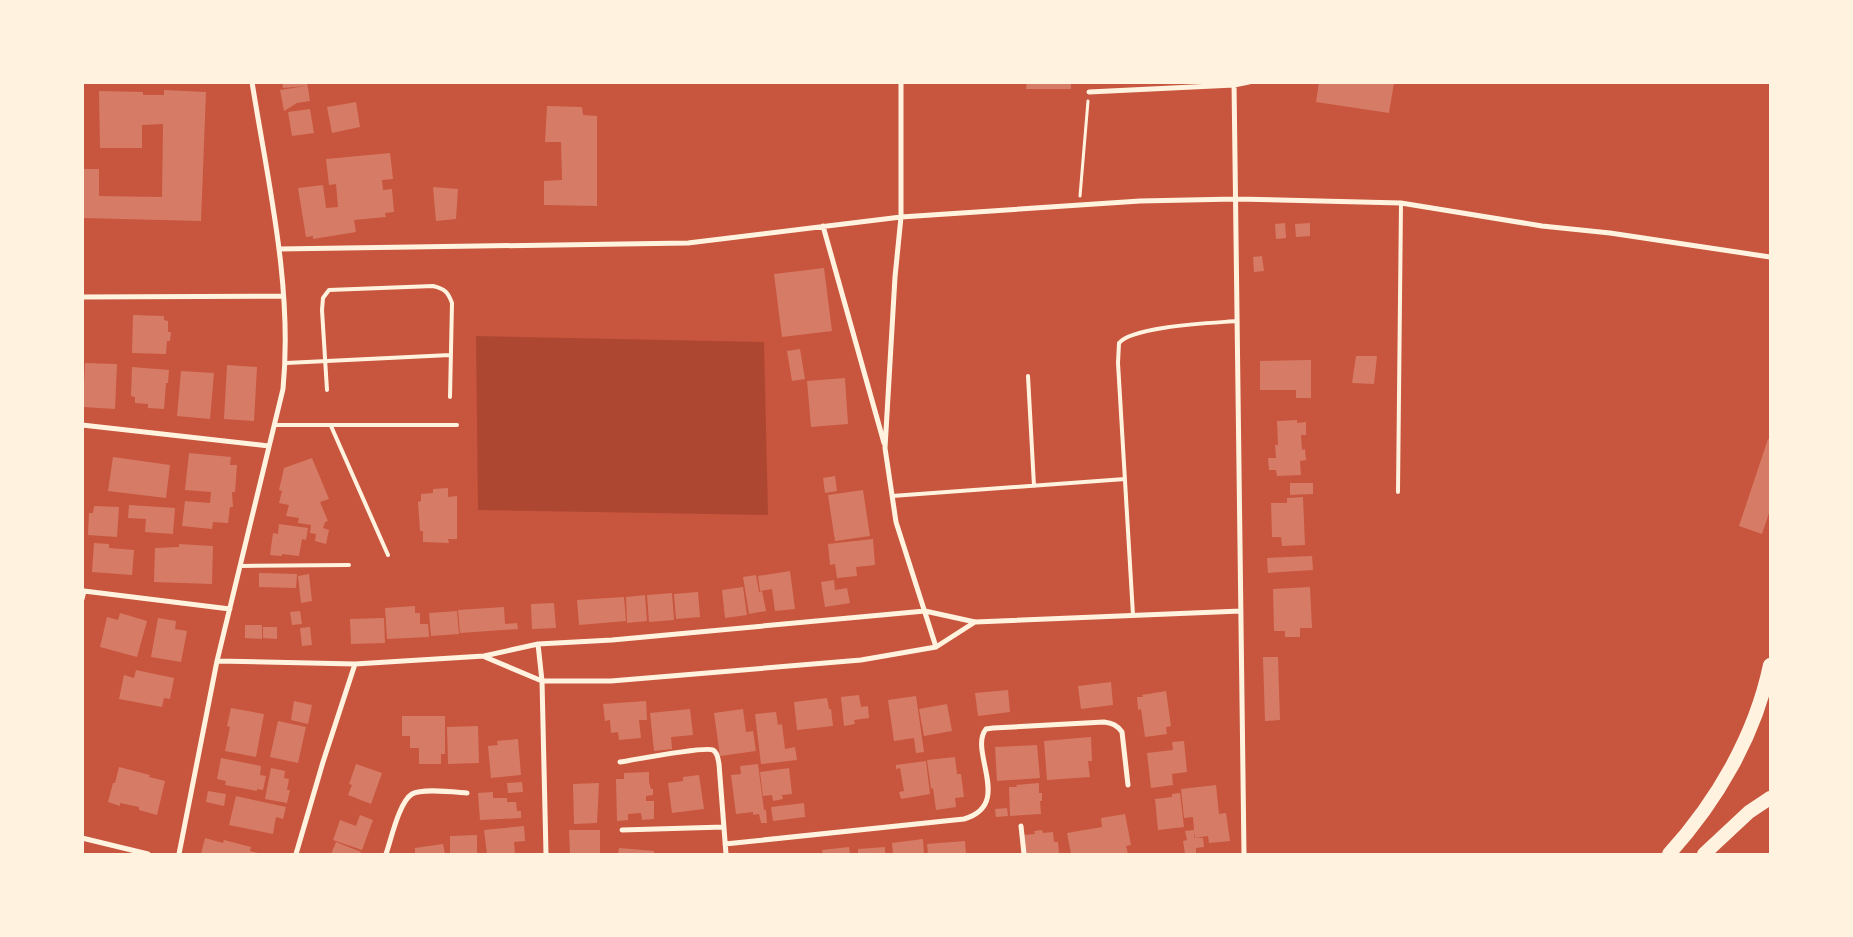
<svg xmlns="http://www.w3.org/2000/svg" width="1853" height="937" font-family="'Titillium Web',sans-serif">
  <rect width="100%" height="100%" fill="#c8553d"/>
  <path fill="#ae4732" d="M476,336L764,342L768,515L478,510Z"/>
  <path fill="#d67c66" d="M282,82H307L310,101L297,103L284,111L280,90L306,86L283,88Z
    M1027,82H1071V89H1026Z
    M1319,82L1394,83L1389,113L1316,102Z
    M164,90L206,92L201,221L82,218V169H99V196L162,197L163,124L142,125V148H100L99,91L143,92V95H164Z
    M356,102L360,127L332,133L327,107Z
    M547,106L582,107L583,115L597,116V206L544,205V181L562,180L561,142H545Z
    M310,109L314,133L292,136L288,112Z
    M390,153L393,179L382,180L383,190L392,189L394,212L385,213L386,217L354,220L356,232L313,239V236L306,237L298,188L323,185L326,208L338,207L336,184L329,185L326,159Z
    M433,187L458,189L456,219L436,221Z
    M1285,223L1286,238L1276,239L1275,224Z
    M1310,223V236L1296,237L1295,224Z
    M1262,256L1264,271L1254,272L1253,257Z
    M824,268L832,331L782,337L774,274Z
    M133,315L164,316V320L168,321V332H171L170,341H167L166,354L132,353Z
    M800,349L805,379L792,381L787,351Z
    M1356,356H1377L1374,384L1352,383Z
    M1311,360V398H1296V390H1260V361Z
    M85,363L117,364L115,409L83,407Z
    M227,365L257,367L254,421L224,419Z
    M132,367L169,370L168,383H166L164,409L148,408V404L135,403V397L131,396Z
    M181,371L214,373L210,419L177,416Z
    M845,378L848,424L811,427L807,381Z
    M1297,420V423L1306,422V435H1301L1302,450L1305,449L1306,460L1300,461L1301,475L1277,476L1276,470H1269L1268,458H1276L1275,445H1278L1277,421Z
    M1768,439L1770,440V510L1762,534L1739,526Z
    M189,453L231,457L230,465H237L235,492H232L233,507H230L228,523L213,522L212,529L182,526L185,501L210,503L211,492L185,490Z
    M113,457L170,465L166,498L108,491Z
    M312,458L329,499L320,502L328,521L325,522L323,528L329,530L326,544L315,541L316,534L310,533L311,525L298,523L299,518L286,516L289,505L279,503L282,491L279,490L284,468Z
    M835,476L837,491L825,493L823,478Z
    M1290,483H1313V494L1290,495Z
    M448,488V497L457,496V539H448L449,543L423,542V531H420L418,502L421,501V494L433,493V489Z
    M863,490L870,536L835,541L828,495Z
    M1303,497L1305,545L1282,546L1281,537H1272L1271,503H1287V498Z
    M129,505L175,508L173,534L145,532L146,519L128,518Z
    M94,506L119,507L117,537L88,535L89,513H93Z
    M279,524L308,528L306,540L302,539L299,556L282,554V556L270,555L273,533L278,534Z
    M873,539L875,565L856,567L857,576L837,578L835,564L830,565L828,544Z
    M94,543L109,544V548L134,550L132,575L92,572Z
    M179,544L213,546L212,584L154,582L155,548L179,547Z
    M1312,556L1313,570L1268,573L1267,558Z
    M790,571L795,609L775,611L772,589L760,591L758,576Z
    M259,573L297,574L296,588L259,587Z
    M309,574L312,601L301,603L298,576Z
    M756,575L759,592L762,591L766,611L749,614L743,577Z
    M834,580L835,590L847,588L850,603L825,607L821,582Z
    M743,587L747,615L725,618L722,590Z
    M1310,587L1312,628H1300V637H1285V631H1274L1273,589Z
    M698,592L700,617L676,619L674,594Z
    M672,593L674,620L649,622L647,595Z
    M645,595L647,621L627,623L626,597Z
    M624,597L626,621L579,625L577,600Z
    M554,603L556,628L532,629L531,604Z
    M415,606V613H420V624H428L429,637L387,639L385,608Z
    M504,607L505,624L517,623L518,629L460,633L458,610Z
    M300,611L302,624L292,625L290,612Z
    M457,611L459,634L431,636L429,613Z
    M120,613L147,621L137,657L100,647L107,617L118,620Z
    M158,618L176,621L175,629L187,631L181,662L151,657Z
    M384,618L385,643L351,644L350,619Z
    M245,625H262V639L245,638Z
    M263,627H277V639L263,638Z
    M310,627L312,645L302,646L300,628Z
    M1263,657H1278L1280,720L1265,721Z
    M136,670L174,678L170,699L164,698L162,707L119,699L124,675L134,678Z
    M1111,682L1113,705L1081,709L1078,686Z
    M1008,690L1010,712L978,716L975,693Z
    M1166,691L1171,726L1166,727L1167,734L1145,737L1141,709L1138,710L1137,697H1143L1142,695Z
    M859,695L861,707L868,706L869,718L854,720L855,724L844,726L841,697Z
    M916,696L924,752L916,753L914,738L894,741L888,700Z
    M827,698L829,709H831L833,726L797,730L794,702Z
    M294,701L312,705L308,724L291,720Z
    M646,701L647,720H639L641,738L619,740L618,732L611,733L610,720L605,721L603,704Z
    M947,704L952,731L924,736L919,709Z
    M231,708L264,714L256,757L225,751L230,727L227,726Z
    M690,709L693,735L671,737L672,749L654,751L650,713Z
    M743,709L746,732L753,731L756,751L720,756L714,713Z
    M776,712L778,725L782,724L785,749L795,747L797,760L761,764L755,714Z
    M402,716H445V754H441V764H419V748H410V736H402Z
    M278,721L306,727L298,763L270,757Z
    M478,726L479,763L448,764L447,727Z
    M1091,737L1092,761H1088L1090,777L1047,780L1044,741Z
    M518,739L521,775L491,778L488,746L498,745L497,741Z
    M1184,741L1187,772L1172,774L1173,785L1151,788L1147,753L1173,750L1172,742Z
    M1037,745L1040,778L997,781L995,747Z
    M955,757L957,774H961L964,797L955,798L956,807L936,810L933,788L931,789L927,760Z
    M221,758L261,766L260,775L266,776L263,790L257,789V791L225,785L226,781L217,779Z
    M926,761L930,794L901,799L899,792L904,791L900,768L896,769V765Z
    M356,764L382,773L371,804L348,795L352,785L349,784Z
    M758,764L764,810H766L767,823H761L759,814L753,815V812L736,814L731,775L741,774L740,766Z
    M119,767L150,775L149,777L165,781L157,815L139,810V807L120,803V806L108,802L113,783H115Z
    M271,768L285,771L284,778L289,779L287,790H290L287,803L265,799Z
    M789,768L792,794L782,795L783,799L773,801L772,795L763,796L760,772Z
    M649,772V782L651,789H653V795L646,796V801H654V819L642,820L641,813L628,814V820L617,821L616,779H624V773Z
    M699,775L704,809L672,813L668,783L683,781V777Z
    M522,782L523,792L508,793L507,783Z
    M599,783L597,823L574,824L573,784Z
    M1039,783V793H1042V801H1040L1041,814L1010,816L1009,787H1017L1016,785Z
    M1216,785L1219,814L1226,813L1230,841L1209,843L1208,836L1195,838L1194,832V838H1203L1204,847L1196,848V854H1185L1183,841L1187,840L1185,831L1194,830L1193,817L1184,818L1181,789Z
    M208,791L226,794L224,806L206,802Z
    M493,792V798H507V802H516L517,811H521V818L480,820L478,793Z
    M1180,793L1184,827L1158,830L1155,799L1172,797V794Z
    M236,796L286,807L283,819L276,817L273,834L229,825Z
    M804,803L805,817L773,821L771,807Z
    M1007,808L1008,816L996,817L995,809Z
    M1125,814L1131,845L1126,846L1128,854H1071L1067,833L1102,827L1101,818Z
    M360,815L373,820L362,850L333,840L340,820L356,826Z
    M524,826L525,841L514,842L515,854H487L484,830Z
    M569,830H600V854H570Z
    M1042,830L1043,833L1053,832L1054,842H1058L1059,853H1055V854H1025L1023,835L1035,834L1034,831Z
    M477,835V854H450V836Z
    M205,838L223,843L224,840L251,847L250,851L262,854H201Z
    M923,839L924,854H893L892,843Z
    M965,841L966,854H928L927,844Z
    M336,842L361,852L360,854H331Z
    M443,844L445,854H415V848Z
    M849,847L850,854H823L822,850Z
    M885,847V854H858V849Z
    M619,848L654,851V854H618Z"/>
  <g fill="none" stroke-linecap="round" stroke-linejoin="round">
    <path stroke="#fff3e0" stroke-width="3" d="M1080,196L1088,101"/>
    <path stroke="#fff3e0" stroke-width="4" d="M286,363L450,355
      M1028,376L1034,486
      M327,390L322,310L323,298L329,290L433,286C445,289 448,292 452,303L450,397
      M274,425H457
      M331,426L388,555
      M1398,492L1401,203
      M892,496L1125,479
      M240,566L349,565
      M1133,615L1118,363L1119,343C1133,326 1213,323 1237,321"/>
    <path stroke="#fff3e0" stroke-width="5" d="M901,82V217L895,277L885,448L896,522L936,647
      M1234,82L1244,854
      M1089,92L1234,85L1249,82
      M823,226L884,443
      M279,249L688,243L901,217L1140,201L1236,199L1401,203L1542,226L1610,233L1770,257
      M82,297L283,296
      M82,425L269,446
      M82,599L84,591L230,609
      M538,644L542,681L546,854
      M485,657L542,681H611L861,660L936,647L975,622
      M217,661L355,664L484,656L538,644L612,640L925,611L975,622L1241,611
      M620,762C634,760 704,746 713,750C718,753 718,759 719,764L726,854
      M1021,826L1024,854
      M622,830L724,827
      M82,838L148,854
      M725,844L964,819C1014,805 968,751 986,729L993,728L1104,722C1112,723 1117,725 1122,732L1128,785
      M179,854L217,661L283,389C293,287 268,183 252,82
      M296,854L323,762L355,664
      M386,854C391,840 399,802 412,794C422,788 454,792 467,793"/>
    <path stroke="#fff3e0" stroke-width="14" d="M1669,854C1717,801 1755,736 1770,665
      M1704,854L1749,812L1770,798"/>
  </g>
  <rect width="1853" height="937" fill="none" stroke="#fff3e0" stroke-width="168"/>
</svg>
